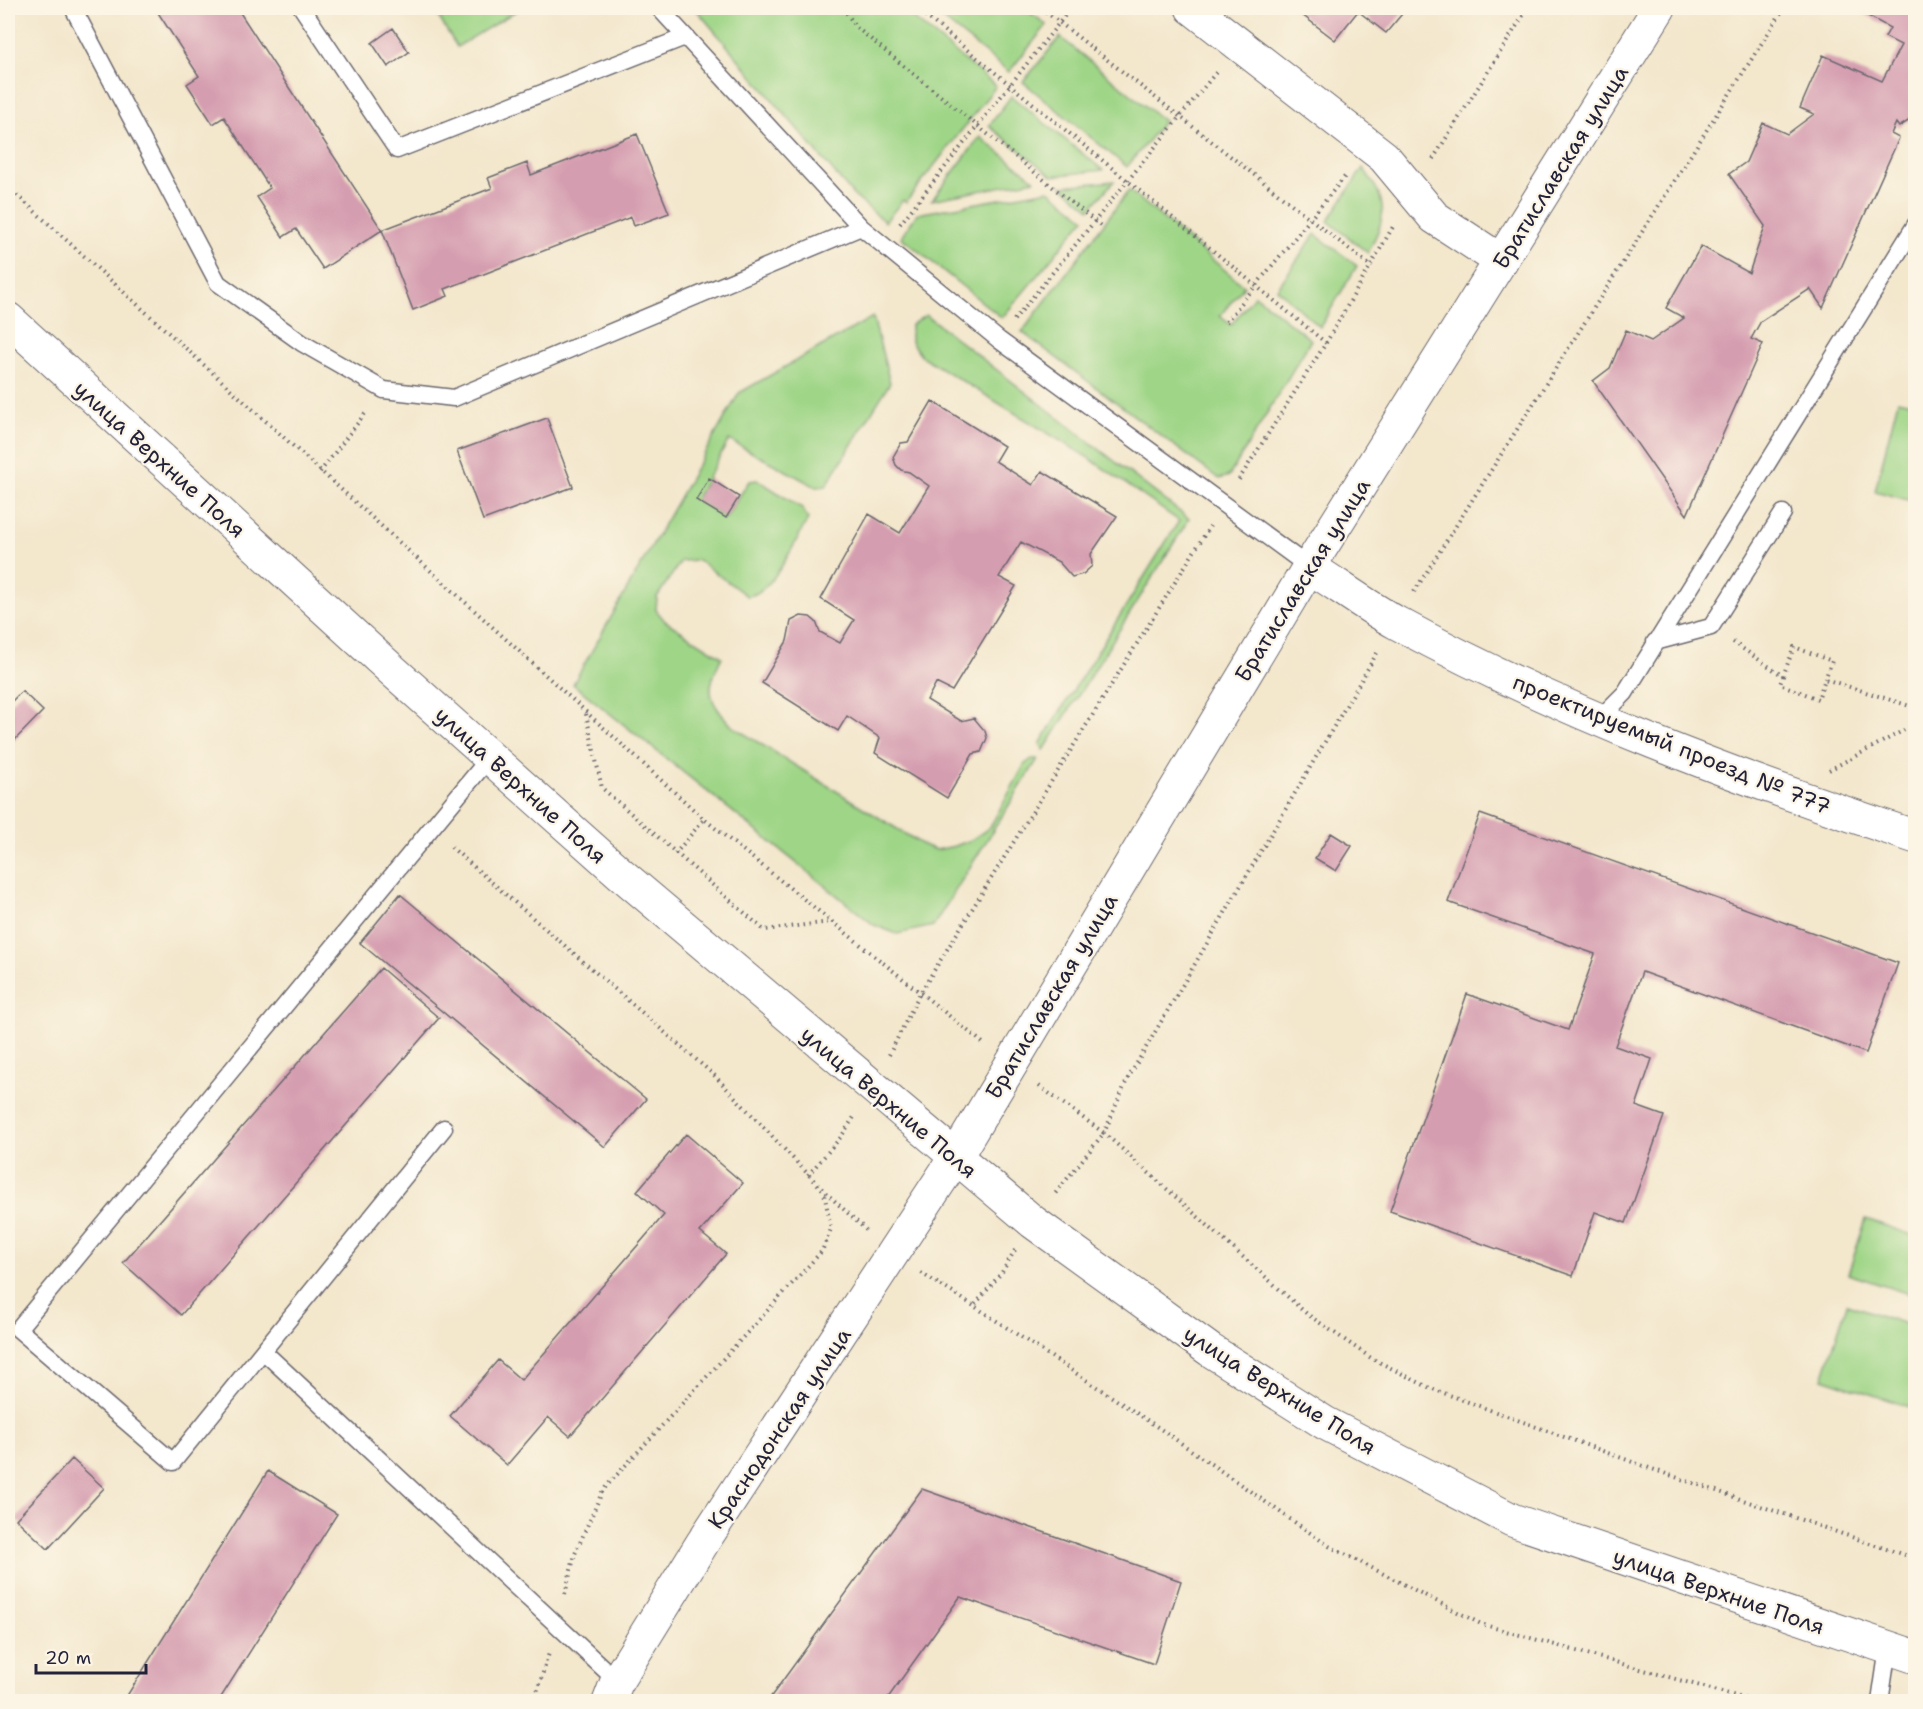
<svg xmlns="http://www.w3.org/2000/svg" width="1923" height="1709" font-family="'Shantell Sans',sans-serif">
  <rect width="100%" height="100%" fill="#fcf5e5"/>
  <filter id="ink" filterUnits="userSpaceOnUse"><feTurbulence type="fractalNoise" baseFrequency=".0167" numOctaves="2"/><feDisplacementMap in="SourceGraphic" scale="12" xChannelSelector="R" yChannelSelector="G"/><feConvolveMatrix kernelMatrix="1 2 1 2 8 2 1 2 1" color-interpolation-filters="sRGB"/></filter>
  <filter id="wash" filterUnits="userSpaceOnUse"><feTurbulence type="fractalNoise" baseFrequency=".008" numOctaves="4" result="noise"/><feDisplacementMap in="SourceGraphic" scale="24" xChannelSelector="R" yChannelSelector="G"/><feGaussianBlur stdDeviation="1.35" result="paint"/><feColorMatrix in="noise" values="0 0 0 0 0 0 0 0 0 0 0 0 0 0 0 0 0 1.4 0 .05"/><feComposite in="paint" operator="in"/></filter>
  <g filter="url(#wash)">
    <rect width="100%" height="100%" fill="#f3e7cc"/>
    <path fill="#9ed586" stroke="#607c60" stroke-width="1.5" d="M433,8H521L457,47Z
      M695,8H901L996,86L906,202L903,200L885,222L854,196Z
      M929,8H1024L1047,25L1009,72Z
      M1060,37L1164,121L1127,167L1023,82Z
      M1011,96L1103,170L1052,176L989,126Z
      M980,137L1035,180L932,200Z
      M1363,168C1389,203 1387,215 1368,253L1328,221Z
      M1114,181L1090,209L1062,186Z
      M1049,190L1085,218L1002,318L901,237L917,214Z
      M1129,190L1244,286L1220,316L1231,325L1255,295L1311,340L1229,476L1219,479L1022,332Z
      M1315,234L1357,266L1320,327L1277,289Z
      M926,315L1189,519L1044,750L1040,744L1051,726L1179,521L1087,457L921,356L911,342V325Z
      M873,317L890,383L826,486L816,487L729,440L696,499L726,518L749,481L758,480L802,508L808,519C796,540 772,595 747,596L698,560L681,561L657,597L656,610L665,621L722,657C705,690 707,699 732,726L923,845L936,850L955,846L971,840L990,827L1025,764L1032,759H1038L933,926L897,934L874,925L573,684L739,393Z
      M1898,400L1915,404V502L1875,491Z
      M1866,1219L1915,1236V1296L1848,1274Z
      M1847,1304L1915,1327V1409L1823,1378Z"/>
    <g id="blocks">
      <path fill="#d59eb0" d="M155,8H237L382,230L323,269L296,229L283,237L257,197L270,188L224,117L213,124L187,84L199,76Z
        M1293,8H1407L1386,33L1358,11L1335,40Z
        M1861,8H1916V116L1899,127L1896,123L1891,134L1899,138L1823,308L1810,289L1761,321L1751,339L1763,344L1687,515L1593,381L1610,368L1626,330L1651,341L1684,318L1666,308L1701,246L1749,273L1765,226L1729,174L1746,162L1763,123L1787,134L1814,114L1800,108L1823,55L1882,81L1901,45L1885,37L1890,28L1859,11Z
        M393,28L409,52L388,67L372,43Z
        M637,134L669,213L634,226L631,217L445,289L448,296L413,310L382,230L492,188L488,178L527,163L531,175Z
        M932,401L1004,446L995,461L1033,485L1042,471L1117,516L1091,554L1092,566L1083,574L1072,577L1059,562L1021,542L999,577L1016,586L952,691L936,683L927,700L961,721L974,718L985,731L987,738L981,752L973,754L947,798L875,753L880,738L847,716L838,731L762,683L787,641L791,621L801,616L810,617L816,622L820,632L840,643L854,620L821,599L869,514L900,533L929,486L909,472L901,470L896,465L893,457L901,443L908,442Z
        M547,418L573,487L483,520L457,451Z
        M709,478L739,497L726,518L696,500Z
        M22,691L43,711L8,747V705Z
        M1480,814L1898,963L1866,1053L1642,972L1615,1046L1652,1059L1636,1106L1664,1116L1626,1223L1595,1212L1573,1276L1390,1211L1467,994L1568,1030L1595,954L1448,902Z
        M1331,833L1352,846L1336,871L1315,858Z
        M400,894L646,1099L605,1147L360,943Z
        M381,968L439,1018L181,1315L123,1263Z
        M686,1134L743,1183L700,1232L726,1254L570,1436L548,1417L507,1465L450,1416L498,1360L521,1380L664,1215L637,1191Z
        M72,1459L104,1488L48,1549L16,1519Z
        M268,1471L337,1514L218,1702H123Z
        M922,1489L1181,1581L1154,1664L960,1597L885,1702H767Z"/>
    </g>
  </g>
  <g filter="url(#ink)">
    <use href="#blocks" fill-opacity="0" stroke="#6b676e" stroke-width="1.5"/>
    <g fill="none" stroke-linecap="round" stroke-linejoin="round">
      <defs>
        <path id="service" d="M73,8L218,283L302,343L384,390L454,398L861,227L999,340L1309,567
          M302,8L397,150L685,37
          M659,8L861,227
          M1655,642L1711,627L1783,513
          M1599,719L1625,693L1916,224
          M490,757L18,1329L173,1462L263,1351L617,1681
          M263,1351L444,1128
          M1880,1702L1888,1648"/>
        <path id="minor" d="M1192,8L1384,157L1434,217L1501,261
          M1309,567C1338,585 1366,606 1397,623C1561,712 1738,778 1916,837"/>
        <path id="secondary" d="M8,319L393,671L621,874L1033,1222L1210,1350L1325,1423L1512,1520L1916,1657
          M609,1702L617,1681L703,1542L955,1158L1309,567L1659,8"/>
      </defs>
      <use href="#service" stroke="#6b676e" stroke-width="19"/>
      <use href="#minor" stroke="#6b676e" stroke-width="35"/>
      <use href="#secondary" stroke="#6b676e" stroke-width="35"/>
      <path stroke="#6b676e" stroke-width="4" stroke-dasharray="1.5 4.5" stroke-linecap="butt" d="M843,8L857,28L1102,227
        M916,8L1326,343L1238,481
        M1041,8L1372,267
        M1433,159L1528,8
        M8,187L704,819L983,1043
        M900,224L1071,8
        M1014,320L1218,70
        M1226,322L1347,174
        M1326,343L1394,225
        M320,472L367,411
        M1414,592L1784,8
        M1733,642L1783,676L1780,684L1818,699L1825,679L1916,708
        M1377,653L1127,1080L1104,1133L1307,1314L1371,1358L1430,1388L1649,1468L1916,1559
        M1783,676L1794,647L1832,661L1825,679
        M586,714L602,788L764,930L830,922
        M1829,770L1916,724
        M451,847L714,1075L824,1191L866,1230
        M675,854L704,819
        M889,1055L920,993L1210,526
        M1039,1086L1104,1133L1054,1195
        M808,1175L841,1137L854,1117
        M1015,1250L1002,1272L974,1306L1162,1430L1329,1546L1481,1624L1757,1702
        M921,1273L974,1306
        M565,1594L575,1554L603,1490L822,1251L831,1229L824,1192
        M534,1702L549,1653"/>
      <use href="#service" stroke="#fff" stroke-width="16"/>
      <use href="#minor" stroke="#fff" stroke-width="33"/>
      <use href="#secondary" stroke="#fff" stroke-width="33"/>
    </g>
  </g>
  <g text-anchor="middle" stroke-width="4.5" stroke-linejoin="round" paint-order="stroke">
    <g font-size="22" fill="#22223b" stroke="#fcf5e5">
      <text transform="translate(1560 167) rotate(-58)" y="8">Братиславская улица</text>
      <text transform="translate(160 459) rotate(42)" y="8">улица Верхние Поля</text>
      <text transform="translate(1302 580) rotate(-58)" y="8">Братиславская улица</text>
      <text transform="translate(1672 744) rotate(22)" y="8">проектируемый проезд № 777</text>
      <text transform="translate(521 785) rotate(42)" y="8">улица Верхние Поля</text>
      <text transform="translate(1051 996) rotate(-59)" y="8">Братиславская улица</text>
      <text transform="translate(889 1102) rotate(40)" y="8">улица Верхние Поля</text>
      <text transform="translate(1280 1390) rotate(32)" y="8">улица Верхние Поля</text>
      <text transform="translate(779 1428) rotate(-56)" y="8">Краснодонская улица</text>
      <text transform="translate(1719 1591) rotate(19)" y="8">улица Верхние Поля</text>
    </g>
  </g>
  <rect width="1923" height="1709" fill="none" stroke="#fcf5e5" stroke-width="30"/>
  <path d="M36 1664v9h110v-9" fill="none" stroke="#22223b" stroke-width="3"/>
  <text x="45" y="1664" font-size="18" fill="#22223b" stroke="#fcf5e5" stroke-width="4.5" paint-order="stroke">20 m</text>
</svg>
